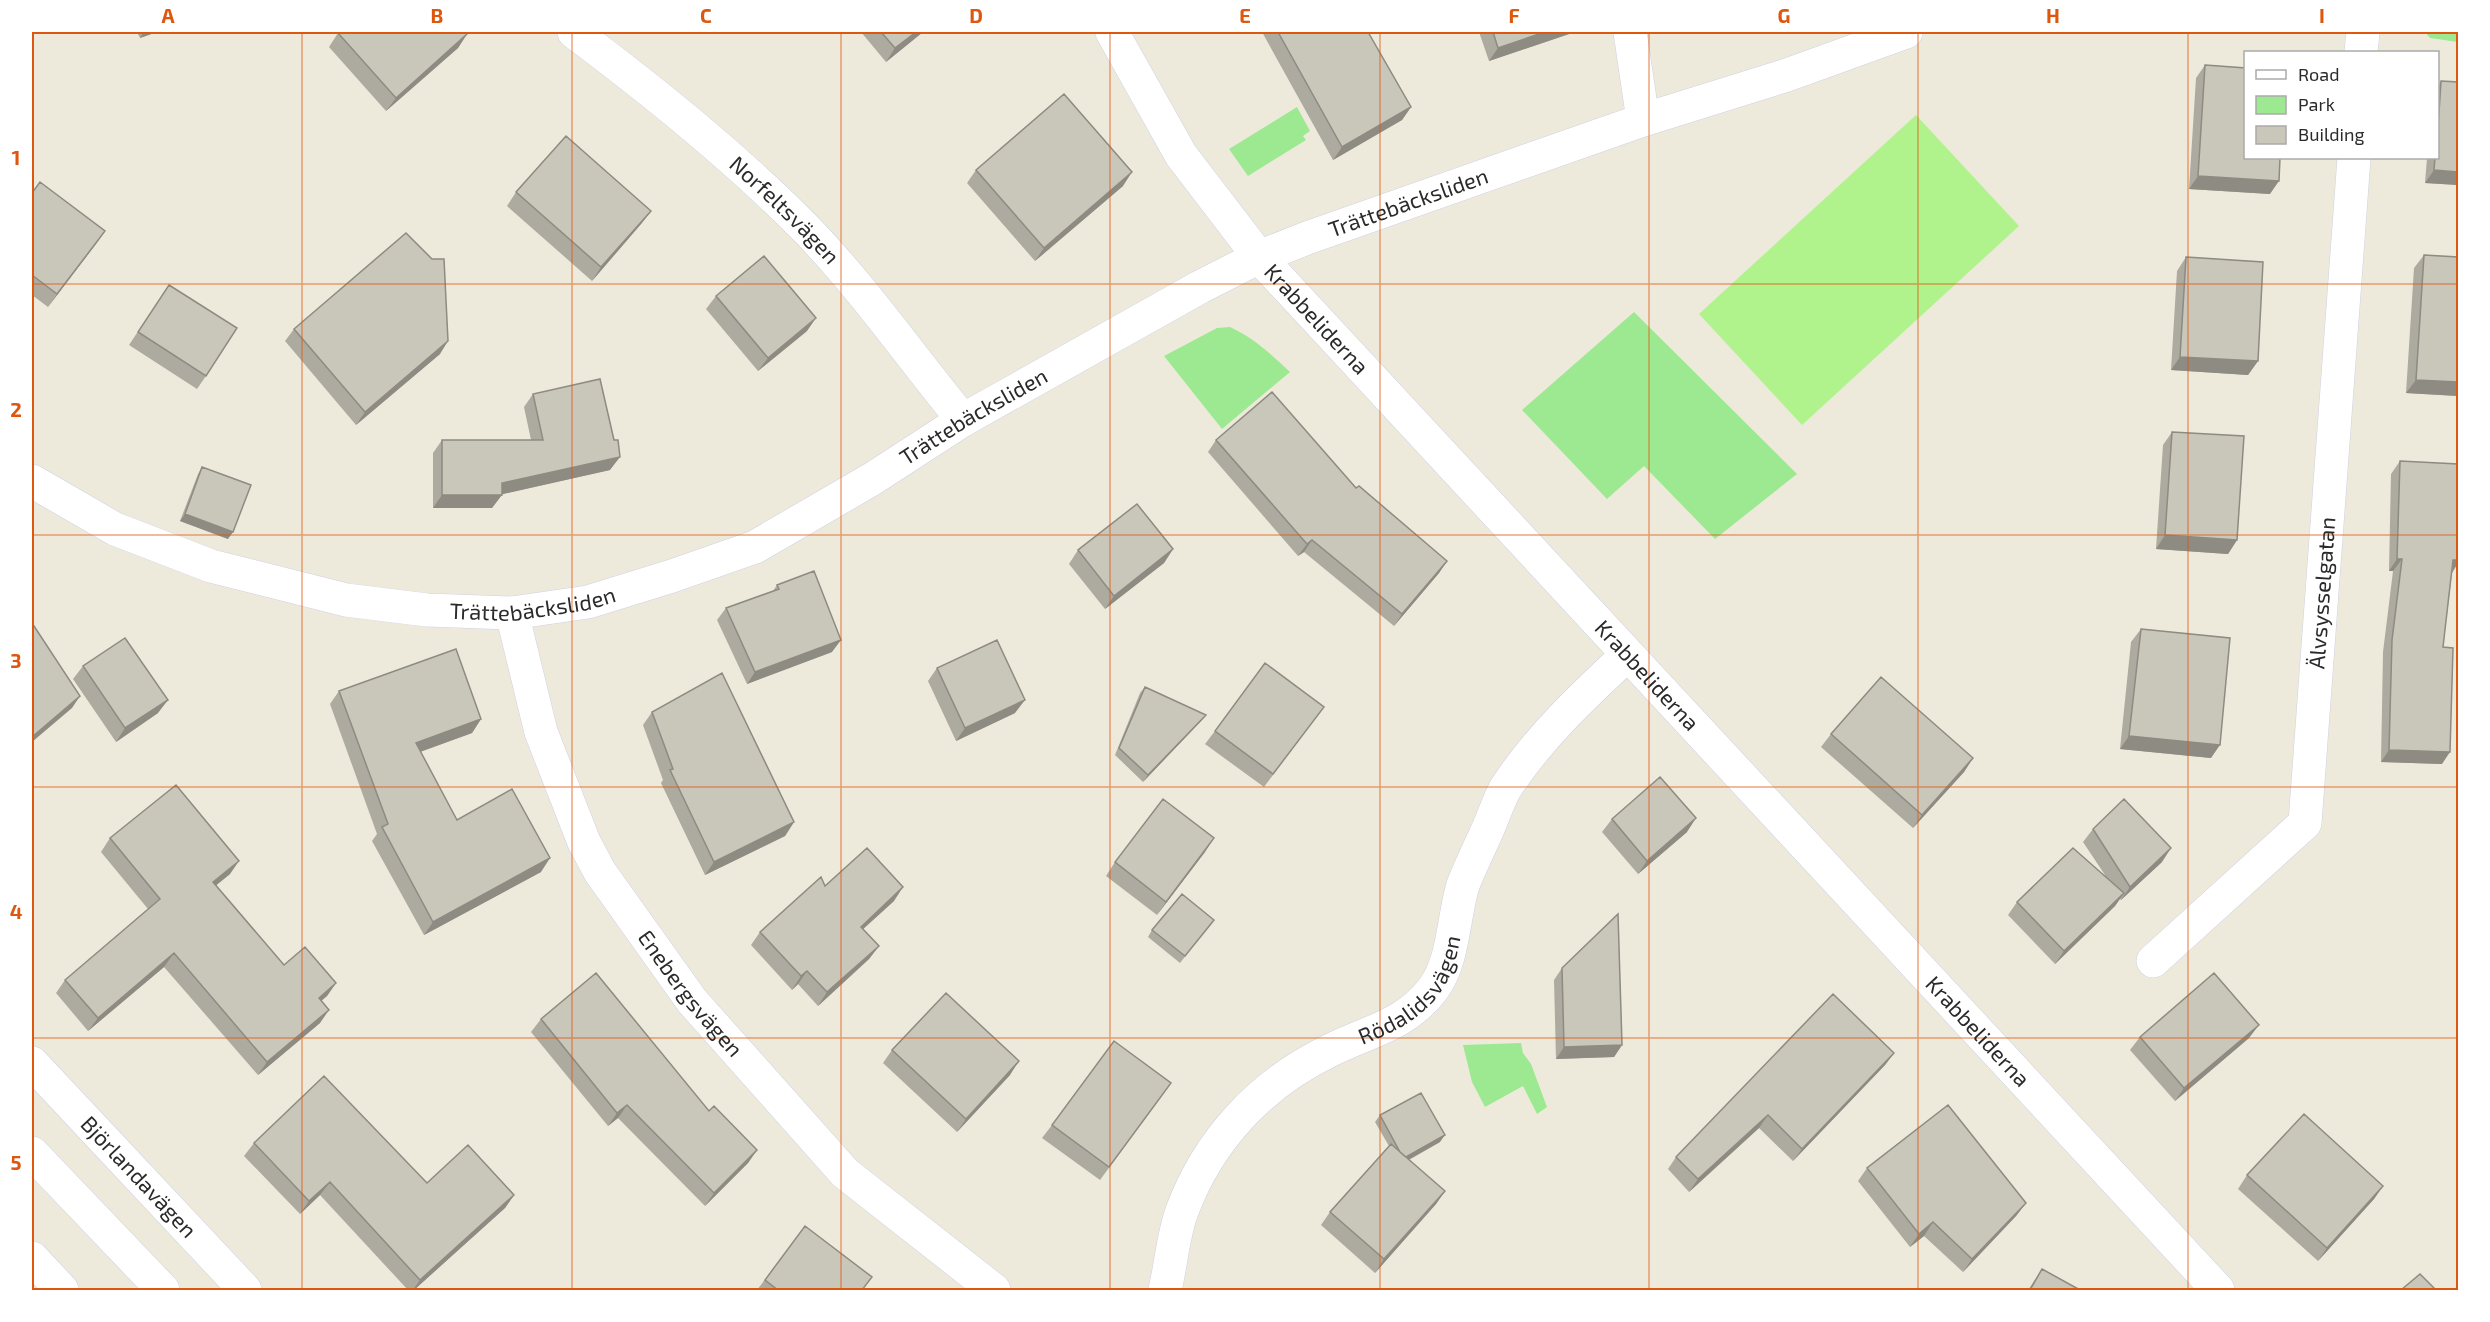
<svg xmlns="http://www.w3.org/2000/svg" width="2490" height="1322" font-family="'Exo 2',sans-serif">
  <rect width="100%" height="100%" fill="#eeeadb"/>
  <path fill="#9ce992" d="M2425,32H2458V42L2430,38Z
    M1297,107L1310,131L1303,136L1306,140L1248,176L1229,149Z
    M1634,312L1797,474L1715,539L1644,466L1607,499L1522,410Z
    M1230,327C1254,338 1272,355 1290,372L1222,429L1164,356L1217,328Z
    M1521,1043L1523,1053L1531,1064L1547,1107L1537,1114L1523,1086L1485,1107L1472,1082L1463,1045Z"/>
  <path fill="#b0f28c" d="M1916,115L2019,226L1802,425L1699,314Z"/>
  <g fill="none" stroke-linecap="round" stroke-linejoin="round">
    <defs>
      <g id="minor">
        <path id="s1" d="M574,32C655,93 735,157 807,230C864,289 911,357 963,420"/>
        <path id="s2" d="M1112,32L1181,155L1259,257L2218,1290"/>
        <path d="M1630,32L1643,120"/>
        <path d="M2361,52L2363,32"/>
        <path id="s3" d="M32,481L115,529L211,566L346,600L427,610L512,613L588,602L672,576L755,547L872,479L963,420L1200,287L1259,257L1307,238L1643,120L1787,75L1906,32"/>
        <path id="s4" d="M512,613L541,732L584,842L600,872L692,1001L845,1173L994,1290"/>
        <path id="s5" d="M2153,961L2305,823L2354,158"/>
        <path id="s6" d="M32,1063L245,1290"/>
        <path d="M32,1258L62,1290"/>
        <path id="s7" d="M1165,1290C1171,1265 1173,1235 1182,1211C1209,1139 1261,1084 1329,1051C1368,1031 1405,1026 1433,989C1454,961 1453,918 1463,885C1470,867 1479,849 1487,831C1493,818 1498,802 1505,789C1538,738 1583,696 1627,655"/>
      </g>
      <path id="tertiary" d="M32,1153L163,1290"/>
    </defs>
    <use href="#minor" stroke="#d0d0e4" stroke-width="34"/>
    <use href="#tertiary" stroke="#d0d0e4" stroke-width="34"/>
    <use href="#minor" stroke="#fff" stroke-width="33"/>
    <use href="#tertiary" stroke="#fff" stroke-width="33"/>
  </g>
  <path fill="#adaaa0" d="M137,32H157L140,38Z
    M861,32H923L886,62Z
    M1262,32H1368L1411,107L1402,120L1333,160Z
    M1479,32H1575L1489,61Z
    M338,33L467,34L458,48L386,111L329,47Z
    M2205,65L2270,194L2189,189L2196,78Z
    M2441,81L2458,185L2425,183L2427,158H2438V86Z
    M976,170L1123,186L1035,261L967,183Z
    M516,192L651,211L641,224L592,281L507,206Z
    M32,193L105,231L48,307L32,295Z
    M2424,255L2458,396L2406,393L2414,268Z
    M2186,257L2258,361L2248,375L2171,370L2177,271Z
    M169,285L206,376L197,389L129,345Z
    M716,296L807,331L758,371L706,309Z
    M294,329L440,354L356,425L285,341Z
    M533,394L610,470L502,494L492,508H433V453L442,440H531L524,407Z
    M2172,432L2237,540L2228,554L2156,549L2163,445Z
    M1216,440L1356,488L1447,561L1439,573L1394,626L1304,552L1298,556L1208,452Z
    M2400,461L2452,573L2443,647L2442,764L2381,762L2383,652L2393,571H2389L2391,474Z
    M202,467L228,539L180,521L198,474Z
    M1173,549L1164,563L1105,609L1069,564L1078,550Z
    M777,585L832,652L747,684L717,620L726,608L773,591Z
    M2141,629L2211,758L2120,749L2131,642Z
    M83,666L158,713L116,742L73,679Z
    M937,668L1015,713L956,741L928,681Z
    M1145,687L1206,715L1201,721L1143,782L1115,755L1140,693Z
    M339,691L481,719L472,733L420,752L457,820L541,872L424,935L372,841L377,834L330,704Z
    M1324,707L1264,787L1205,744L1215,731Z
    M652,712L794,822L785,836L705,875L661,783L663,780L643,725Z
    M1831,734L1973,758L1964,772L1913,828L1821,747Z
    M1612,819L1687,832L1638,874L1602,832Z
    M2093,829L2162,862L2121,900L2120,899L2115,906L2055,964L2008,915L2017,902L2105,875L2083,842Z
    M110,838L230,874L215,886L284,965L336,983L327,996L321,1001L320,1023L258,1075L164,967L88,1031L56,993L65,980L148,909L101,852Z
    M1205,852L1157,915L1106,876L1115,862Z
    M825,886L894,901L863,929L879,946L869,959L818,1006L798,984L792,990L751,945L760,932Z
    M1214,920L1180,963L1148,937L1152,930Z
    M1562,968L1622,1045L1614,1057L1556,1059L1554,980Z
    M541,1019L709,1111L757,1150L748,1163L705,1206L618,1118L608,1126L531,1032Z
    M2140,1037L2249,1038L2175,1101L2130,1050Z
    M892,1050L1010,1075L957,1132L883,1063Z
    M1894,1053L1885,1065L1793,1161L1759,1128L1689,1192L1668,1169L1676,1157Z
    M1162,1096L1100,1180L1042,1138L1052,1125Z
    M1380,1115L1440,1142L1409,1160L1445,1191L1436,1204L1375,1273L1321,1225L1330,1212L1389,1146L1375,1122Z
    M254,1143L427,1183L514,1195L505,1208L414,1290H408L320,1195L300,1214L244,1156Z
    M1867,1168L2026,1203L2016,1216L1963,1272L1924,1236L1910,1247L1858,1181Z
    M2247,1175L2383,1186L2374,1199L2318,1261L2238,1189Z
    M805,1226L863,1290H757Z
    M2042,1269L2080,1290H2028Z"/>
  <path fill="#8d8b82" d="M144,32H157L140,38Z
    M916,32H923L886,62L895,48Z
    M1545,32H1575L1489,61L1498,48Z
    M467,34L458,48L386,111L396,98Z
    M1411,107L1402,120L1333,160L1342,147Z
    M2434,170L2458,172V185L2425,183Z
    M1132,172L1123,186L1035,261L1044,248Z
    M2198,176L2279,181L2270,194L2189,189Z
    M651,211L641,224L592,281L601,267Z
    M105,231L96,244L48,307L57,294Z
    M816,318L807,331L758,371L768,358Z
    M448,341L440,354L356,425L365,412Z
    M2180,357L2258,361L2248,375L2171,370Z
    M2416,380L2458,382V396L2406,393Z
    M620,457L610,470L499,495H502L492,508H433L442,495L502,483Z
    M185,514L233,532L228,539L180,521Z
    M2165,535L2237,540L2228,554L2156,549Z
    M1312,540L1304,552L1298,556L1307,544Z
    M1173,549L1164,563L1105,609L1114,596Z
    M2397,559H2402L2393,571H2389Z
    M2453,560H2458V563L2452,573Z
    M1447,561L1439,573L1394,626L1402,614Z
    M841,640L832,652L747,684L755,672Z
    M80,696L72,708L32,742V737Z
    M168,700L158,713L116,742L125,728Z
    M1025,700L1015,713L956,741L965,728Z
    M1206,715L1201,721L1143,782L1148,775Z
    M481,719L472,733L406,757L416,743Z
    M2129,736L2220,745L2211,758L2120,749Z
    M2389,750L2450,752L2442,764L2381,762Z
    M1973,758L1964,772L1913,828L1922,815Z
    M1696,818L1687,832L1638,874L1647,861Z
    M794,822L785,836L705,875L714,862Z
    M1214,838L1205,852L1157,915L1166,902Z
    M2171,848L2162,862L2121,900L2130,887Z
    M550,858L541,872L424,935L433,922Z
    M239,861L230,874L203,896L213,882Z
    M903,887L894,901L851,940L861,927Z
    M2124,893L2115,906L2055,964L2064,951Z
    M879,946L869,959L818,1006L827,992Z
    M174,953L164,967L88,1031L98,1018Z
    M807,971L798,984L792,990L801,976Z
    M336,983L327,996L309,1011L319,998Z
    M329,1010L320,1023L258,1075L267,1062Z
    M2259,1025L2249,1038L2175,1101L2184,1088Z
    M1622,1045L1614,1057L1556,1059L1564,1047Z
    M1894,1053L1885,1065L1793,1161L1802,1149Z
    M1019,1061L1010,1075L957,1132L966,1119Z
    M627,1105L618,1118L608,1126L617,1113Z
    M1768,1115L1759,1128L1689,1192L1698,1179Z
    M1445,1135L1440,1142L1399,1165L1404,1158Z
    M757,1150L748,1163L705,1206L714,1193Z
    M330,1182L320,1195L300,1214L309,1201Z
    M2383,1186L2374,1199L2318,1261L2327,1248Z
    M1445,1191L1436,1204L1375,1273L1384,1259Z
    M514,1195L505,1208L414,1290H413L420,1280Z
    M2026,1203L2016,1216L1963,1272L1972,1259Z
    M1933,1222L1924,1236L1910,1247L1919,1234Z"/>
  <path fill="#c9c6ba" stroke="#8d8b82" stroke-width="1.5" d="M340,32H465L467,34L396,98L338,33Z
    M881,32H916L895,48Z
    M1278,32H1368L1411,107L1342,147Z
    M1493,32H1545L1498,48Z
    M2205,65L2246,68V158H2280L2279,181L2198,176Z
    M2441,81L2458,82V172L2434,170L2435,158H2438V128Z
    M1064,94L1132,172L1044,248L976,170Z
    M566,136L651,211L601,267L516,192Z
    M40,182L105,231L57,294L32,275V193Z
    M406,233L432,259H444L448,341L365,412L294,329Z
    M2424,255L2458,257V382L2416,380Z
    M764,256L816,318L768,358L716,296Z
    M2186,257L2263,262L2258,361L2180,357Z
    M169,285L237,328L206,376L138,332Z
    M600,379L614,440H618L620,457L502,483V495H442V440H543L533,394Z
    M1272,392L1356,488L1359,486L1447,561L1402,614L1312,540L1307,544L1216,440Z
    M2172,432L2244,436L2237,540L2165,535Z
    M2400,461L2458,464V560H2453L2443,647L2453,648L2450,752L2389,750L2392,640L2402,559H2397Z
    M202,467L251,485L233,532L185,514Z
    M1137,504L1173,549L1114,596L1078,550Z
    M814,571L841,640L755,672L726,608L779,589L777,585Z
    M32,623L80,696L32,737Z
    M2141,629L2230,638L2220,745L2129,736Z
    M125,638L168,700L125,728L83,666Z
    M997,640L1025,700L965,728L937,668Z
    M456,649L481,719L416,743L457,820L512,789L550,858L433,922L382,827L388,824L339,691Z
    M1265,663L1324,707L1273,774L1215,731Z
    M722,673L794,822L714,862L670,770L673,769L652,712Z
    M1881,677L1973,758L1922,815L1831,734Z
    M1145,687L1206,715L1148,775L1119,748Z
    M1660,777L1696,818L1647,861L1612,819Z
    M176,785L239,861L213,882L284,965L305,947L336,983L319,998L329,1010L267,1062L174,953L98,1018L65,980L160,899L110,838Z
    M1163,799L1214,838L1166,902L1115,862Z
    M2124,799L2171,848L2130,887L2093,829Z
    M867,848L903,887L861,927L879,946L827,992L807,971L801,976L760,932L821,877L825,886Z
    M2073,848L2124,893L2064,951L2017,902Z
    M1182,894L1214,920L1185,956L1152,930Z
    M1618,914L1622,1045L1564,1047L1562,968Z
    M596,973L709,1111L714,1106L757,1150L714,1193L627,1105L617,1113L541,1019Z
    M2214,973L2259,1025L2184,1088L2140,1037Z
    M946,993L1019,1061L966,1119L892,1050Z
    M1833,994L1894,1053L1802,1149L1768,1115L1698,1179L1676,1157Z
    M1114,1041L1171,1083L1109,1167L1052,1125Z
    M324,1076L427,1183L468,1145L514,1195L420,1280L330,1182L309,1201L254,1143Z
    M1421,1093L1445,1135L1406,1157L1400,1152L1380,1115Z
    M1948,1105L2026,1203L1972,1259L1933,1222L1919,1234L1867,1168Z
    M2304,1114L2383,1186L2327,1248L2247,1175Z
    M1391,1144L1445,1191L1384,1259L1330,1212Z
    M805,1226L872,1277L862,1290H778L765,1280Z
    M2042,1269L2080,1290H2030Z
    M2420,1274L2436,1290H2401Z"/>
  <path fill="none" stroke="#de570e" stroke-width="1.5" stroke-opacity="0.55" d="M302,32V1290M572,32V1290M841,32V1290M1110,32V1290M1380,32V1290M1649,32V1290M1918,32V1290M2188,32V1290M32,284H2458M32,535H2458M32,787H2458M32,1038H2458"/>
  <g text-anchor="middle" stroke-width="4.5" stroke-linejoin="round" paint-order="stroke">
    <g font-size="22" fill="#2a2a2a" stroke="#fff">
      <text dy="8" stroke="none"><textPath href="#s3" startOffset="1498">Trättebäcksliden</textPath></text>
      <text dy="8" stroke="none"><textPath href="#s1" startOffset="276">Norfeltsvägen</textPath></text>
      <text dy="8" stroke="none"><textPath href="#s2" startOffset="354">Krabbeliderna</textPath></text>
      <text dy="8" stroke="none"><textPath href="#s3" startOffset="1012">Trättebäcksliden</textPath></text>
      <text dy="8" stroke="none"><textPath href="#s5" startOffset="436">Älvsysselgatan</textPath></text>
      <text dy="8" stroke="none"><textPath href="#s3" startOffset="526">Trättebäcksliden</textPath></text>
      <text dy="8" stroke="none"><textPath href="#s2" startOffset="840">Krabbeliderna</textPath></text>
      <text dy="8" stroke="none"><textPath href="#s7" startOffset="410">Rödalidsvägen</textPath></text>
      <text dy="8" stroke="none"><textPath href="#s4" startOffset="426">Enebergsvägen</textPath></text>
      <text dy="8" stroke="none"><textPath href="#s2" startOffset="1326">Krabbeliderna</textPath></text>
      <text dy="8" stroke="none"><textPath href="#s6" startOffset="156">Björlandavägen</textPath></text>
    </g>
  </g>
  <rect width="2490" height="1322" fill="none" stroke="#ffffff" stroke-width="66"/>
  <rect x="2244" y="51" width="195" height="108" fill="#ffffff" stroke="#aaaaaa" stroke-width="1.5"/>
  <rect x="2256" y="70" width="30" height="9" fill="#ffffff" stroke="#aaaaaa" stroke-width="1.5"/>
  <text x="2298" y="81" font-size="18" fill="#2a2a2a">Road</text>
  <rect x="2256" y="96" width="30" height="18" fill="#9ce992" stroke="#aaaaaa" stroke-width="1.5"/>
  <text x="2298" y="111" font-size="18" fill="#2a2a2a">Park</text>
  <rect x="2256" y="126" width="30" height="18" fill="#c9c6ba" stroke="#aaaaaa" stroke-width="1.5"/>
  <text x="2298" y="141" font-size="18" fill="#2a2a2a">Building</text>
  <rect x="33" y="33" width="2424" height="1256" fill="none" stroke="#de570e" stroke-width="2"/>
  <g font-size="20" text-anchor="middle" font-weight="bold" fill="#de570e">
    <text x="168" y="23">A</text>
    <text x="437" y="23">B</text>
    <text x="706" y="23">C</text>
    <text x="976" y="23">D</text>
    <text x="1245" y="23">E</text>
    <text x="1514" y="23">F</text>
    <text x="1784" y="23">G</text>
    <text x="2053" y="23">H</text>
    <text x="2322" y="23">I</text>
    <text x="16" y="165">1</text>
    <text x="16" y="417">2</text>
    <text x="16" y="668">3</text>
    <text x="16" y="919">4</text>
    <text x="16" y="1170">5</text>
  </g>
</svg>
